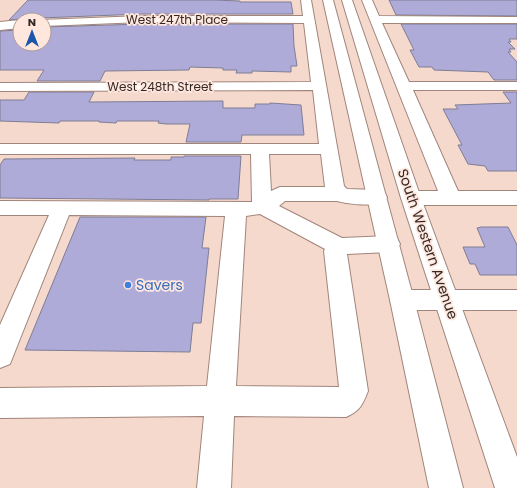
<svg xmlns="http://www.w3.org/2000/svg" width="517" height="488" font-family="Poppins,sans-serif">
  <rect width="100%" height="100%" fill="#f6d9cd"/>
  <path fill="#afabd8" stroke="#7e7d95" d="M28,0H214L240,1V2H291L293,14H142L40,18L39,20H22L20,19L9,20Z
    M389,0H517V16L396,15Z
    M142,24H293L294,46L297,66H291V72L252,71V73H236L237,70H223V68L190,67L189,70L105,71L100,81H37L44,70H0V31L20,30V44H44V27Z
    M401,24H517V39H509L511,42H508L515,49H509L511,52H508L517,62V80H494L488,72L434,70L432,67H419L410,50H414Z
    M29,92H94L89,102L223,101V108H255V104H270V103L301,105L304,135H242L241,142H186L190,124H166L158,123L159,121H117L116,123L99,122V121H60L59,123L0,121V100H24Z
    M503,92H517V171H488L485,166L468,164L458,145H462L443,109H458L455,105L511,103Z
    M184,156H241L238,199H209V200L0,198V165L4,159L135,158L134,160H171V157H184Z
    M80,217H206L202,248H209L201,323H193L190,352L25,350Z
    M481,227H508L517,245V275H480L475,264H470L463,247H485L477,228Z"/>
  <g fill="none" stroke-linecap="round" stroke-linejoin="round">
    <defs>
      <path id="minor" d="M301,0H311L344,186L347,189L377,190L384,192L387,197L384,202C370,206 351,205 337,201H285L279,206L342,238L389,236L397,238L400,244L397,250L389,252L347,254L368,391C363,404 360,411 346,417L234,416L231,488H197L204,416L0,418V388L207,386L225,216L69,215L10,364L0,368V325L49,215H0V201L252,202L251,154H0V144H319L313,90L0,91V83L311,82L304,23L142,22L44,26V20H40L142,16H303ZM269,154H321L325,187H280L271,191ZM260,214L325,249L324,251L339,387L236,386L246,216Z
        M362,0H372L379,16L517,17V23H382L409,82H517V90H413L458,191H517V205H411L404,203L401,198L404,193L411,191H438Z
        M20,20V28L0,30V22Z
        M402,290H517V310H402L393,307L390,300L393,293Z"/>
      <path id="major" d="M323,0H333L414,300L463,488H429L390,300Z
        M342,0H352L421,198L517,457V488H495L401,198Z"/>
    </defs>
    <use href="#minor" stroke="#a0857b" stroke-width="2"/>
    <use href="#major" stroke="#a0857b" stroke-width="2"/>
    <use href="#minor" fill="#fff" fill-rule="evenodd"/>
    <use href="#major" fill="#fff" fill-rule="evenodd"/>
  </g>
  <circle fill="#3f7fe0" stroke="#ffe7de" stroke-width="1.5" cx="128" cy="285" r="4"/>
  <g text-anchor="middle" stroke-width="3.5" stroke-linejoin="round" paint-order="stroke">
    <g font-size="12" fill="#332824" stroke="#ffe7de">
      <text x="177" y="24">West 247th Place</text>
      <text x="160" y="91">West 248th Street</text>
    </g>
    <g font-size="14" fill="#332824" stroke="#ffe7de">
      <text transform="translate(428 244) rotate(71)" y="5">South Western Avenue</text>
    </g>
    <g font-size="14" fill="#366cbe" stroke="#ffe7de" text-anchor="start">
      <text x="136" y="290">Savers</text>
    </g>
  </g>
  <g transform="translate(32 32)"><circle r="19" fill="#ffe7de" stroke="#ad9b94"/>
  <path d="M0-3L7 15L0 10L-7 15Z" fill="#1b56a8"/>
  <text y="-6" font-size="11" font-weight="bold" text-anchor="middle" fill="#332824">N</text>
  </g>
</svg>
